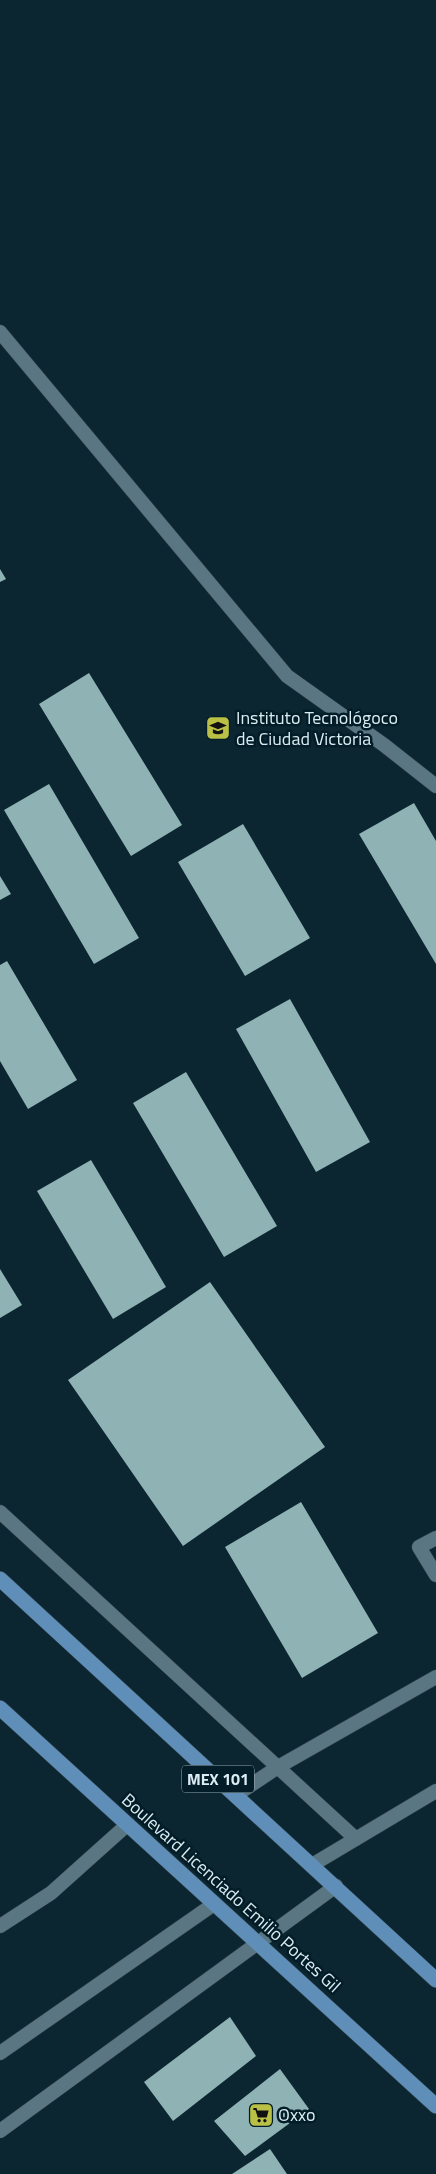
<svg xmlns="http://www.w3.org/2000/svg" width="436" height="2174" font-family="'Titillium Web',sans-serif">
  <rect width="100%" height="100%" fill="#0b2631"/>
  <path fill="#8fb2b5" d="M0,569L6,579L0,582Z
    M89,673L182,825L131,856L39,704Z
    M49,784L139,938L94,964L4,810Z
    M414,803L436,841V964L359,834Z
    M243,824L310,938L245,976L178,862Z
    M0,876L11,894L0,900Z
    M7,961L77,1080L28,1109L0,1061V965Z
    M290,999L370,1142L316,1172L236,1029Z
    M186,1072L277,1226L224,1257L133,1103Z
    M91,1160L166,1287L113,1319L37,1191Z
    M0,1269L22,1305L0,1318Z
    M210,1282L325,1447L183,1546L68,1380Z
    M301,1502L378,1633L302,1678L225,1547Z
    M230,2017L256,2056L173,2121L144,2082Z
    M280,2069L309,2109L245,2156L214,2121Z
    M270,2149L287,2174H232Z"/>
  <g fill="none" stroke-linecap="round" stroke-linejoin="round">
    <defs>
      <path id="lane" d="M0,332L287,676L384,745L436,786
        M0,1512L356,1839
        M436,1538L419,1547L436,1575
        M236,1795L278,1767L436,1677
        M312,1865L436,1791
        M0,1926L51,1893L128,1824
        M0,2053L214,1904
        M0,2131L336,1886"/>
      <path id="primary" d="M0,1579L436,1980
        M0,1708L436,2106"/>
    </defs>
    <use href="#lane" stroke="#304048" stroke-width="15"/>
    <use href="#primary" stroke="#304048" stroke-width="16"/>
    <use href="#lane" stroke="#5a7682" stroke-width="14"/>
    <use href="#primary" stroke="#5f8fb8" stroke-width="15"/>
  </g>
  <defs>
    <symbol id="university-square" viewBox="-11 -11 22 22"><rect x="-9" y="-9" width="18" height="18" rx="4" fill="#bac045" stroke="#021d27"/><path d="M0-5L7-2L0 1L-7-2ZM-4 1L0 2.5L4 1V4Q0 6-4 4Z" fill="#111"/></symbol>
    <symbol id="supermarket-square" viewBox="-11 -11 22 22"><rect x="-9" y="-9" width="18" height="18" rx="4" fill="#bac045" stroke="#021d27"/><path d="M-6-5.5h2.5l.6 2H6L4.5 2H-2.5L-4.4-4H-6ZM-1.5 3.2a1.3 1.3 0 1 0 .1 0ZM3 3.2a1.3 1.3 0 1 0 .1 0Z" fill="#111"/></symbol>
  </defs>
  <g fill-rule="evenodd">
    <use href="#university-square" x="204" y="714" width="28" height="28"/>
    <use href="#supermarket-square" x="247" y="2101" width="28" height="28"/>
  </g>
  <g text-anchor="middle" stroke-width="5" stroke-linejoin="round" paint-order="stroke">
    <rect fill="#021d27" stroke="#9baeb6" stroke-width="1" x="182" y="1765.5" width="72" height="27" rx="4"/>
    <g font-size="16" font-weight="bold" fill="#dcecf3">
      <text x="218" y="1785">MEX 101</text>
    </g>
    <g font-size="18" fill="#dcecf3" stroke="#021d27" text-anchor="start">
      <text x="236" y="724">Instituto Tecnológoco<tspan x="236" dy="21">de Ciudad Victoria</tspan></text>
      <text x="278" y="2121">Oxxo</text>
    </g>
    <g font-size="18" fill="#dcecf3" stroke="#021d27">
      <text transform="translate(231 1893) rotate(42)" y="6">Boulevard Licenciado Emilio Portes Gil</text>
    </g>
  </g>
</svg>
